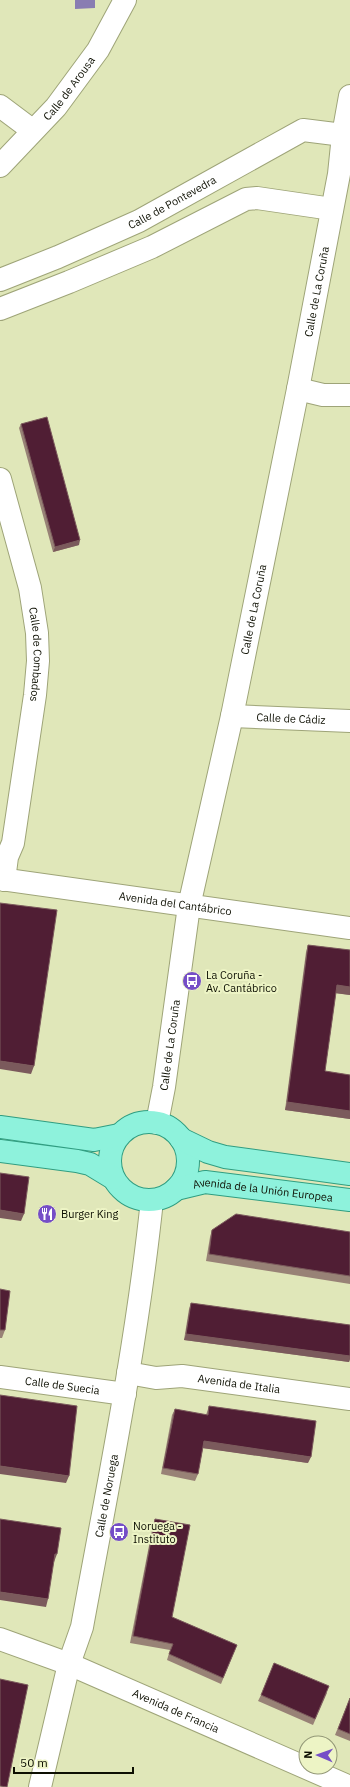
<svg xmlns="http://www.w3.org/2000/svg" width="350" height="1787" font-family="'IBM Plex Sans',sans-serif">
  <rect width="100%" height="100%" fill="#e0e7b9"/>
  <path fill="#897db2" d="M75,0H95V8L75,9Z"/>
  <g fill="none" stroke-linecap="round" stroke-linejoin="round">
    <defs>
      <g id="minor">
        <path d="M0,106L32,130"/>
        <path id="s1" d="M0,166L56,107L98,50L125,0"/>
        <path id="s2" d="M0,280L58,257L139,221L303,130L343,135"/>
        <path d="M0,309L69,282L152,247L246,199L257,198L332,209"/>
        <path d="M298,389L323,395H350"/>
        <path id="s3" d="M0,479L30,588L37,633L38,661L35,695L13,843L7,857L4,880"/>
        <path id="s4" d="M232,716L350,721"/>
        <path id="s5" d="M0,879L350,928"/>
        <path id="s6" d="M157,1123L164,1087L189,906L232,716L298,389L339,174L343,135L350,96"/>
        <path id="s7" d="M128,1373L156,1378L182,1376L350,1399"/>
        <path id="s8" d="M0,1377L125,1394"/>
        <path id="s9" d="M0,1639L69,1664L350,1787"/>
        <path id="s10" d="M40,1787L69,1664L82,1627C108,1485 137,1344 152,1200"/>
      </g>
      <g id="major">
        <circle cx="149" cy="1161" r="39"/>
        <path d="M0,1127L94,1140L119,1135"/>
        <path d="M181,1139L208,1152L225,1157L350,1174"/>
        <path d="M0,1151L77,1161L90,1164L113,1178"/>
        <path id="s11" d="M176,1189L205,1182L350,1200"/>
      </g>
    </defs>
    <use href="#minor" stroke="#9ea478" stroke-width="24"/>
    <use href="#major" stroke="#309d81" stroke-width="24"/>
    <use href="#minor" stroke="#fff" stroke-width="22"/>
    <use href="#major" stroke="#8ef2dc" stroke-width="22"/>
  </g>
  <path fill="#988276" d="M21,424L79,545L53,552L19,428Z
    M308,945L350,950V995L336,993L325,1071L350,1075V1119L285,1110L306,952Z
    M212,1230L350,1232V1284L206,1261L210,1237Z
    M0,1289L5,1330L2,1338H0Z
    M191,1303L350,1325V1359L349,1362L184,1340L189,1309Z
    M209,1406L308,1463L203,1448L198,1474L195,1481L161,1474L172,1415L175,1409L206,1415Z
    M155,1519L172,1617L237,1645L221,1684L167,1660L170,1650L130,1643L153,1525Z
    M327,1693L313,1725L258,1701L261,1695Z
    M350,1698V1741L335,1735Z"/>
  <path fill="#7b5a5c" d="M80,540L79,545L53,552L55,547Z
    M337,985L350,987V995L334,993Z
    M0,1061L34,1066L31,1074L0,1069Z
    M287,1102L350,1111V1119L285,1110Z
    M0,1210L24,1214L21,1221L0,1218Z
    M186,1334L350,1356V1359L349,1362L184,1340Z
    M204,1441L311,1457L308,1463L202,1448Z
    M0,1466L69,1476L66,1483L0,1474Z
    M55,1554H57L54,1562H52Z
    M0,1592L48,1599L46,1607L0,1600Z"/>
  <path fill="#501e34" stroke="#7b5a5c" d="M47,417L80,540L55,547L21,424Z
    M0,903L57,910L34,1066L0,1061Z
    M308,945L350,950V987L337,985L325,1071L350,1075V1111L287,1102Z
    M0,1173L29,1177L24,1214L0,1210Z
    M236,1214L350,1232V1276L209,1254L212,1230Z
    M0,1289L10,1291L5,1330H0Z
    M191,1303L350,1325V1356L186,1334Z
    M0,1395L77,1406L69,1476L0,1466Z
    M209,1406L316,1421L311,1457L204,1441L198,1474L163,1468L175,1409L208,1415Z
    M0,1519L61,1528L57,1554H55L48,1599L0,1592Z
    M155,1519L190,1525L172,1617L237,1645L223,1678L169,1654L173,1644L133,1636Z
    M274,1663L329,1686L315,1719L261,1695Z
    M0,1679L28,1685L7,1787L0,1786Z
    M350,1698V1734L338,1729Z"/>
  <defs>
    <symbol id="bus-disc" viewBox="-11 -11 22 22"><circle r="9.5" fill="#754ec7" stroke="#edf4c5"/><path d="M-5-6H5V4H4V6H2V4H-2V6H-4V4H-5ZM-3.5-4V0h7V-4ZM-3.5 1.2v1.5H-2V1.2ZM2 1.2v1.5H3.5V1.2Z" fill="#fff"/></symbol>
    <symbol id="restaurant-disc" viewBox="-11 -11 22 22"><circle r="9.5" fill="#754ec7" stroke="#edf4c5"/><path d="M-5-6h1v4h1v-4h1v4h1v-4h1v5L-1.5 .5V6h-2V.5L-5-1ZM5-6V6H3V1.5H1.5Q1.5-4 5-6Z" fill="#fff"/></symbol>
  </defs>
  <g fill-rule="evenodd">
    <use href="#bus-disc" x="181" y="970" width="22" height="22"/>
    <use href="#restaurant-disc" x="36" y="1203" width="22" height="22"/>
    <use href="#bus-disc" x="108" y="1521" width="22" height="22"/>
  </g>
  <g text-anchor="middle" stroke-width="4" stroke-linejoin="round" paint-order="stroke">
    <g font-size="11" fill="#0d0f02" stroke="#edf4c5">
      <text dy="4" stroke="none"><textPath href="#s1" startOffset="104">Calle de Arousa</textPath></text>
      <text dy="4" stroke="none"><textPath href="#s2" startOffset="189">Calle de Pontevedra</textPath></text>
      <text dy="4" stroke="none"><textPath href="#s6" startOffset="847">Calle de La Coruña</textPath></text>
      <text dy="4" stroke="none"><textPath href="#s6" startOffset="523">Calle de La Coruña</textPath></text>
      <text dy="4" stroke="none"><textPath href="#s3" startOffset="180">Calle de Combados</textPath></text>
      <text dy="4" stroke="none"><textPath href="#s4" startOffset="59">Calle de Cádiz</textPath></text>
      <text dy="4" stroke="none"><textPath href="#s5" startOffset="177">Avenida del Cantábrico</textPath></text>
      <text dy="4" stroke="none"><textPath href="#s6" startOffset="79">Calle de La Coruña</textPath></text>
      <text dy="4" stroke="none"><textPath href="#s11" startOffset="88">Avenida de la Unión Europea</textPath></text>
      <text dy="4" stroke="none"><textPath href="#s7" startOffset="112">Avenida de Italia</textPath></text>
      <text dy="4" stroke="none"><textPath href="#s8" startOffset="63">Calle de Suecia</textPath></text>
      <text dy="4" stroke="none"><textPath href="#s10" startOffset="299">Calle de Noruega</textPath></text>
      <text dy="4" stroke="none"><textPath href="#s9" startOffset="190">Avenida de Francia</textPath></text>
    </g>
    <g font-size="11" fill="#0d0f02" stroke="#edf4c5" text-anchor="start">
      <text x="206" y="979">La Coruña -<tspan x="206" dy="13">Av. Cantábrico</tspan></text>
      <text x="61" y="1218">Burger King</text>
      <text x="133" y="1530">Noruega -<tspan x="133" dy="13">Instituto</tspan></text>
    </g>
  </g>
  <g transform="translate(318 1755) rotate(272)"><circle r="19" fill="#edf4c5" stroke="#939877"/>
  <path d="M0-3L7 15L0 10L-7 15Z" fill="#754ec7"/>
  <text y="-6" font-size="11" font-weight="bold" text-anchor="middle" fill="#0d0f02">N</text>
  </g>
  <path d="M14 1767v6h119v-6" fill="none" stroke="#0d0f02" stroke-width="2"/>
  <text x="20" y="1767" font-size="12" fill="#0d0f02" stroke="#edf4c5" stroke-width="3" paint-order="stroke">50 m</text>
</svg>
